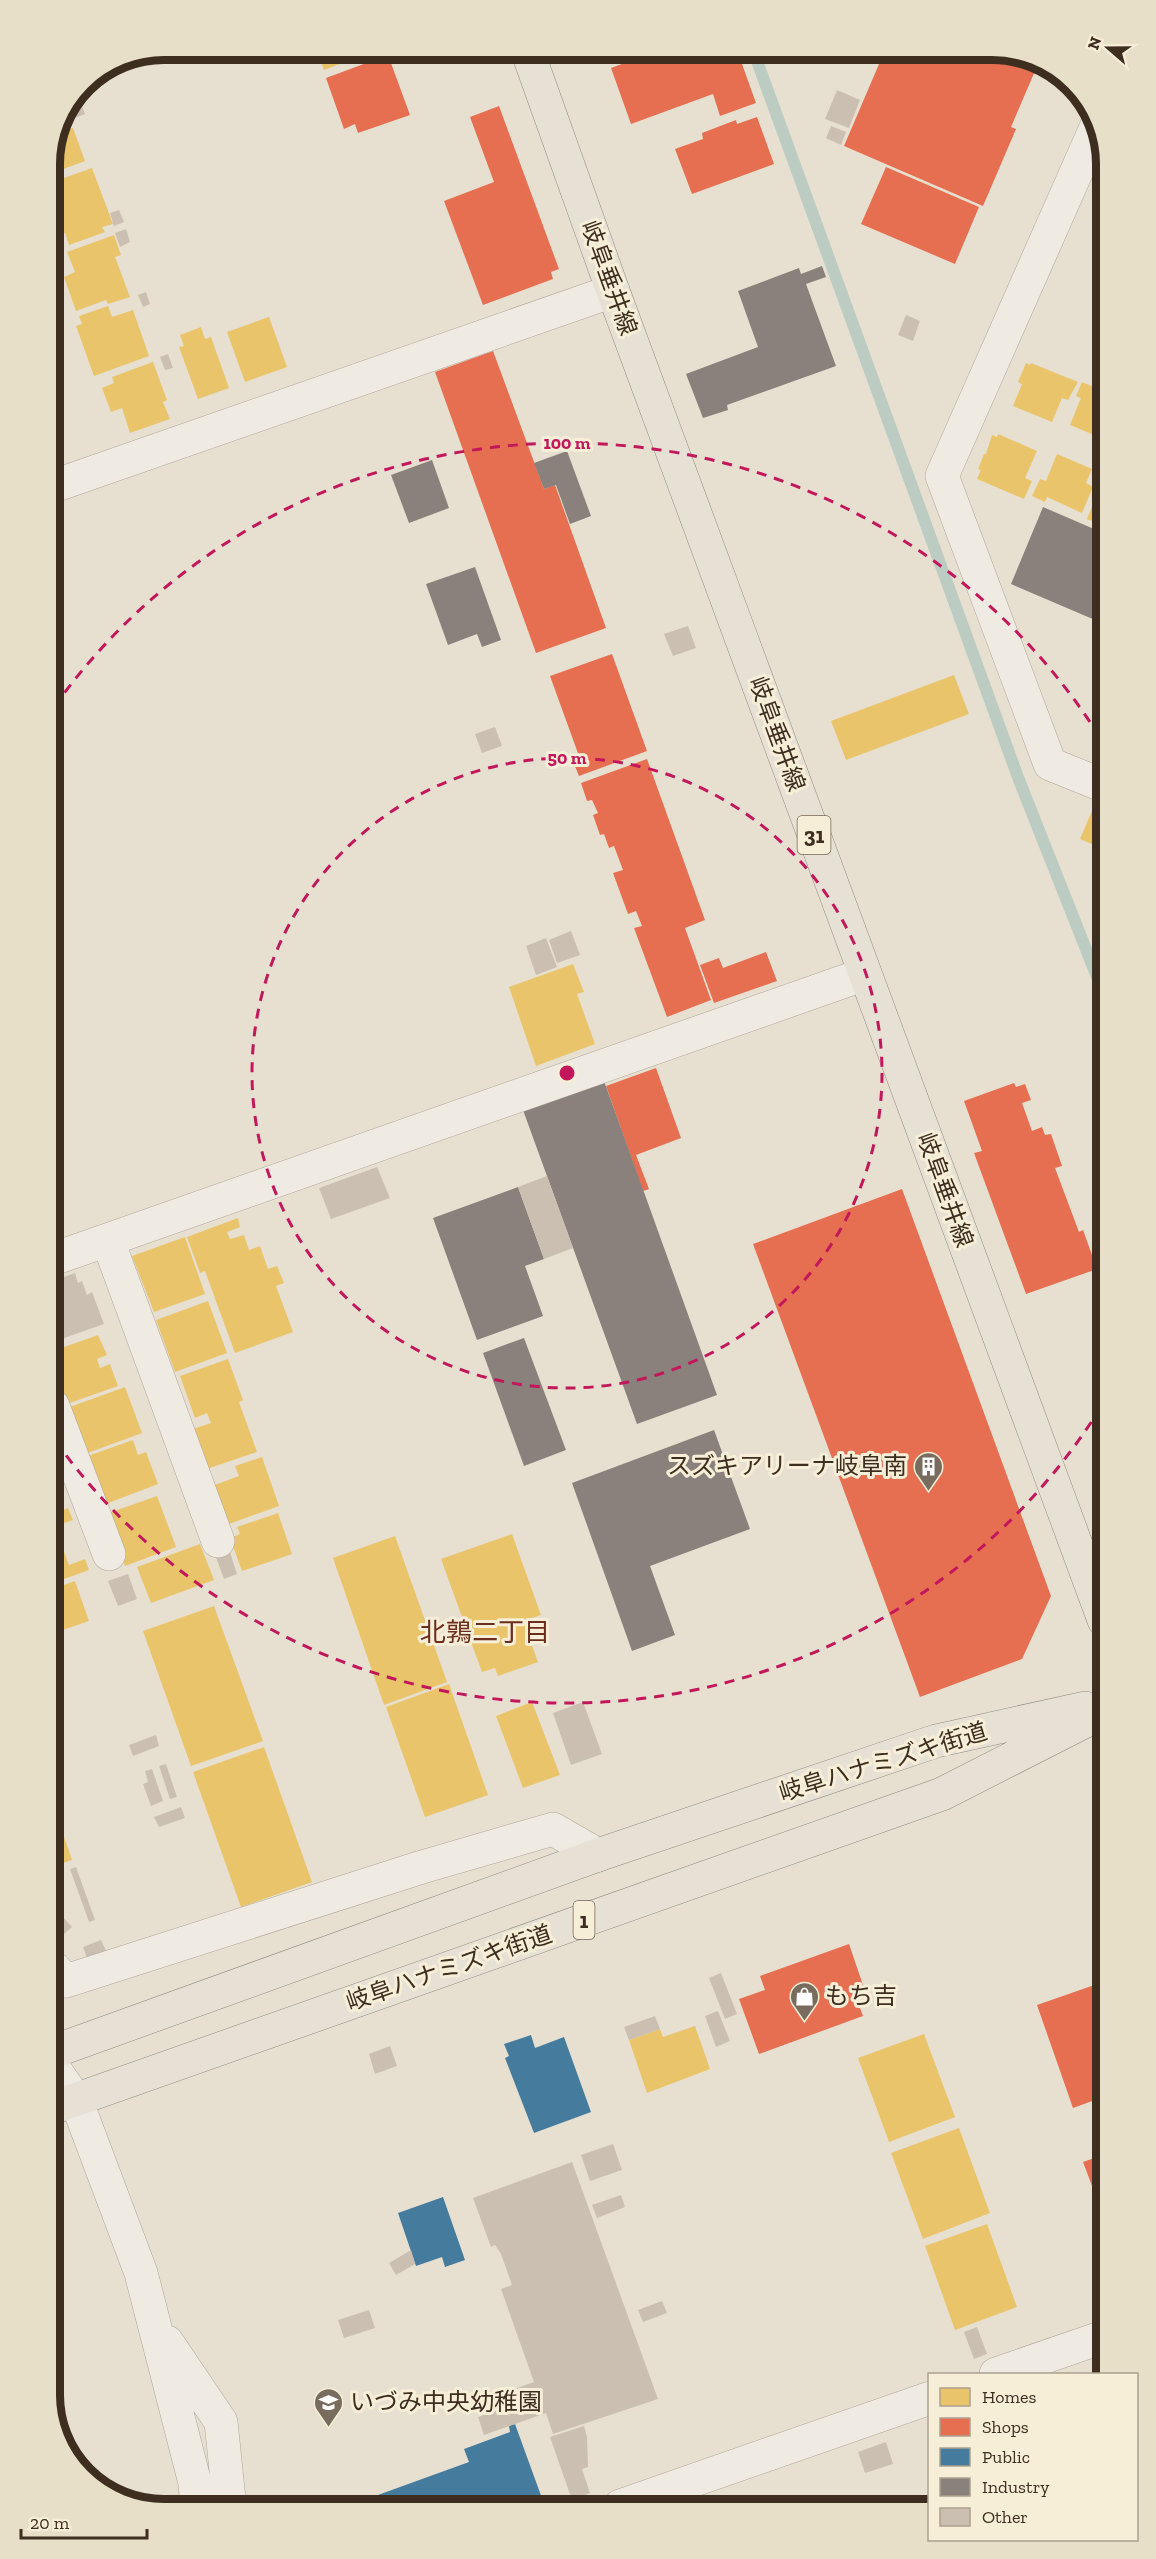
<svg xmlns="http://www.w3.org/2000/svg" width="1156" height="2559" font-family="'Zilla Slab','Noto Sans JP',serif">
  <rect width="100%" height="100%" fill="#e7e0d1"/>
  <path fill="#e9c46a" d="M316,50H376L324,70Z
    M65,124L67,130L73,128L85,161L50,174V156Z
    M92,168L113,224L102,227L105,232L69,245L65,233L50,238V183Z
    M114,235L121,255L115,257L130,297L108,304L106,300L76,311L64,277L75,272L67,252Z
    M108,306L112,317L133,310L149,356L94,376L76,326L82,324L79,316Z
    M269,317L287,367L245,382L227,332Z
    M201,327L205,339L211,337L229,388L198,399L179,347L184,346L180,335Z
    M153,362L167,400L163,402L170,419L130,433L122,408L111,412L102,388L114,383L112,377Z
    M1026,363L1030,365L1031,363L1078,382L1068,400L1062,398L1052,422L1013,406L1022,384L1018,382Z
    M1082,382L1101,390V438L1070,425L1081,398L1076,396Z
    M998,434L1037,451L1025,478L1032,481L1024,499L977,479L981,470L978,469L984,454H986L992,435L997,437Z
    M1057,454L1092,469L1086,483L1093,487L1082,513L1047,497L1045,502L1032,496L1040,479L1046,481Z
    M1101,484V525L1087,519Z
    M954,675L969,714L846,760L831,721Z
    M1097,799L1102,801V848L1080,839Z
    M573,964L584,992L577,994L595,1044L536,1066L509,987Z
    M238,1218L240,1227L227,1232L230,1239L244,1235L249,1250L260,1246L268,1269L277,1266L284,1283L276,1286L293,1332L235,1353L205,1271L200,1273L187,1237Z
    M185,1237L205,1294L154,1312L132,1256Z
    M208,1301L227,1353L175,1372L156,1320Z
    M98,1335L107,1355L97,1359L100,1368L110,1364L118,1386L67,1404L53,1364V1351Z
    M228,1359L243,1400L239,1402L257,1452L201,1471L187,1431L211,1423L207,1413L195,1418L180,1376Z
    M125,1387L142,1433L85,1454L67,1408Z
    M133,1440L138,1455L146,1452L158,1484L103,1505L85,1457Z
    M262,1457L279,1506L226,1525L212,1486L239,1476L235,1466Z
    M157,1496L176,1547L125,1566L106,1514Z
    M68,1508L73,1520L53,1527V1514Z
    M278,1513L292,1554L242,1571L230,1538L240,1534L237,1527Z
    M57,1532L69,1565L85,1559L89,1570L53,1583V1533Z
    M512,1534L541,1615L529,1619L534,1632L528,1634L538,1662L498,1676L495,1668L482,1672L441,1559Z
    M395,1536L447,1682L384,1705L333,1558Z
    M200,1544L214,1580L151,1603L137,1567Z
    M75,1581L89,1621L54,1633L53,1589Z
    M214,1606L263,1741L191,1766L143,1631Z
    M449,1684L488,1795L425,1817L386,1707Z
    M532,1702L560,1775L523,1788L496,1716Z
    M264,1747L312,1882L241,1907L193,1772Z
    M54,1807L72,1860L54,1866Z
    M695,2026L710,2069L647,2093L629,2040L660,2029L663,2037Z
    M924,2034L955,2117L889,2142L858,2058Z
    M959,2128L990,2213L923,2239L891,2153Z
    M987,2224L1017,2307L955,2330L925,2246Z"/>
  <path fill="#e76f51" d="M660,50H737L756,103L720,116L713,94L631,124L611,68Z
    M885,50H1000L1038,64L1011,127L1016,129L983,206L844,146Z
    M388,55L410,115L358,133L355,124L344,129L326,78Z
    M499,106L559,269L551,272L553,279L483,305L444,201L494,182L470,117Z
    M757,117L774,164L692,194L675,149L703,139L702,133L736,120L737,124Z
    M886,167L979,207L955,264L861,224Z
    M493,351L544,489L555,485L606,628L536,653L435,372Z
    M612,654L647,751L579,776L572,759L579,756L550,676Z
    M647,759L705,920L685,928L711,1000L667,1017L634,928L642,926L636,911L628,914L613,873L623,870L614,846L609,848L604,834L600,835L593,815L598,813L592,800L587,801L581,783Z
    M766,952L777,981L714,1003L700,965L719,958L723,968Z
    M656,1068L681,1138L636,1155L649,1189L643,1191L606,1086Z
    M1014,1083L1016,1087L1025,1084L1031,1100L1022,1103L1032,1131L1042,1127L1045,1135L1051,1134L1062,1166L1055,1168L1079,1232L1083,1230L1097,1269L1026,1294L974,1153L982,1151L964,1101Z
    M902,1189L1051,1596L1022,1659L920,1697L753,1244Z
    M849,1944L865,1991L855,1995L863,2016L759,2054L739,1999L765,1990L760,1976Z
    M1103,1982L1105,1989L1106,2096L1073,2108L1037,2005Z
    M1106,2154V2223L1083,2162Z"/>
  <path fill="#457b9d" d="M531,2035L535,2048L564,2037L591,2112L534,2133L505,2058L509,2056L504,2044Z
    M443,2197L465,2260L445,2267L442,2257L416,2266L398,2213Z
    M515,2424L543,2501L528,2507L342,2508L469,2462L464,2449L510,2432L509,2426Z"/>
  <path fill="#8a817c" d="M822,266L826,277L806,284L836,366L727,405L728,410L703,418L686,374L758,347L738,291L799,268L801,274Z
    M567,451L591,516L570,524L556,485L544,489L534,463Z
    M432,460L449,508L409,523L391,475Z
    M1043,507L1101,532L1102,623L1011,584Z
    M475,567L501,640L482,647L477,634L448,645L426,584Z
    M604,1081L717,1395L637,1424L523,1110Z
    M518,1187L544,1259L525,1266L543,1316L477,1340L433,1218Z
    M524,1338L566,1450L524,1466L483,1353Z
    M714,1430L750,1529L650,1566L675,1635L632,1651L572,1483Z"/>
  <g fill="none" stroke-linecap="round" stroke-linejoin="round">
    <path stroke="#bcccc2" stroke-width="12" d="M753,50L1019,780L1103,992"/>
  </g>
  <path fill="#cbbfb2" d="M837,90L860,100L849,128L825,119Z
    M80,102L85,114L75,118L71,109L73,104Z
    M831,126L846,132L841,145L826,138Z
    M119,210L124,222L114,226L110,213Z
    M126,229L130,242L120,247L115,233Z
    M146,292L150,304L143,307L138,295Z
    M906,315L920,321L913,341L898,335Z
    M168,354L173,368L165,370L160,357Z
    M688,626L696,648L673,656L664,634Z
    M495,727L502,746L482,753L475,734Z
    M571,931L580,955L557,963L549,940Z
    M546,938L557,967L536,975L526,946Z
    M377,1167L390,1198L331,1219L319,1188Z
    M547,1176L573,1248L544,1259L518,1187Z
    M75,1273L78,1283L82,1281L87,1295L92,1292L104,1324L53,1342V1281Z
    M228,1546L237,1574L224,1579L214,1552Z
    M128,1574L137,1599L118,1606L108,1581Z
    M583,1702L602,1754L571,1765L553,1713Z
    M156,1735L159,1746L133,1756L129,1745Z
    M166,1764L177,1797L170,1799L159,1766Z
    M152,1769L163,1801L151,1806L143,1784L148,1782L145,1771Z
    M181,1807L185,1818L159,1827L154,1817Z
    M76,1867L95,1920L89,1922L70,1869Z
    M54,1907L72,1927L63,1935L54,1925Z
    M101,1940L106,1951L87,1958L83,1947Z
    M721,1973L737,2014L725,2019L709,1978Z
    M718,2011L730,2041L716,2047L705,2016Z
    M655,2016L660,2029L629,2040L624,2027Z
    M390,2046L397,2066L375,2074L369,2054Z
    M613,2144L622,2170L590,2181L581,2155Z
    M572,2162L658,2399L553,2434L546,2413L484,2435L478,2417L501,2409L499,2406L518,2399L514,2389L534,2382L501,2289L512,2285L501,2254L495,2245L491,2247L473,2198Z
    M621,2195L625,2207L597,2218L592,2205Z
    M411,2250L415,2264L396,2275L389,2263Z
    M662,2301L667,2313L643,2322L638,2310Z
    M369,2310L375,2328L344,2338L338,2320Z
    M977,2327L987,2354L974,2359L964,2332Z
    M584,2426L587,2437L588,2467L582,2469L590,2493L572,2500L550,2437Z
    M886,2442L893,2464L865,2473L858,2452Z"/>
  <g fill="none" stroke-linecap="round" stroke-linejoin="round">
    <defs>
      <path id="minor" d="M1098,123L942,476L1050,764L1102,785
        M51,487L613,291
        M108,1241L218,1541
        M53,1259L865,974
        M53,1406L109,1554
        M54,1968L66,1981L422,1867L553,1829L598,1855
        M55,2070L76,2100L141,2273L195,2483L197,2509
        M167,2342L221,2422L230,2509
        M996,2374L1106,2336
        M620,2506L930,2398"/>
      <path id="major" d="M527,50L613,291L1104,1620
        M55,2051L598,1855L936,1741L1085,1708
        M55,2107L942,1794L1105,1711"/>
    </defs>
    <use href="#minor" stroke="#ada599" stroke-width="34"/>
    <use href="#major" stroke="#928b80" stroke-width="34"/>
    <use href="#minor" stroke="#efebe3" stroke-width="33"/>
    <use href="#major" stroke="#e6e1d4" stroke-width="33"/>
  </g>
  <g fill="none" stroke="#c2185b" stroke-width="3" stroke-dasharray="10 8">
    <circle cx="567" cy="1073" r="315"/>
    <path d="M1101 1407A630 630 0 0 1 54 1439M54 707A630 630 0 0 1 1101 739"/>
  </g>
  <defs>
    <symbol id="building-pin" viewBox="-11 -11 22 30"><path d="M0 17L-7.5 6A9.5 9.5 0 1 1 7.5 6Z" fill="#786c5e" stroke="#f7eed8"/><path d="M-4-6H4V6H1V3H-1V6H-4ZM-2.5-4.3h1.7v1.8h-1.7ZM.8-4.3h1.7v1.8H.8ZM-2.5-1h1.7V.8h-1.7ZM.8-1h1.7V.8H.8Z" fill="#fff"/></symbol>
    <symbol id="shop-pin" viewBox="-11 -11 22 30"><path d="M0 17L-7.5 6A9.5 9.5 0 1 1 7.5 6Z" fill="#786c5e" stroke="#f7eed8"/><path d="M-5-2.5h2.3a2.7 3.5 0 0 1 5.4 0H5L5.5 6h-11ZM-1.5-2.5h3a1.5 2.3 0 0 0-3 0Z" fill="#fff"/></symbol>
    <symbol id="school-pin" viewBox="-11 -11 22 30"><path d="M0 17L-7.5 6A9.5 9.5 0 1 1 7.5 6Z" fill="#786c5e" stroke="#f7eed8"/><path d="M0-5L7-2L0 1L-7-2ZM-4 1L0 2.5L4 1V4Q0 6-4 4Z" fill="#fff"/></symbol>
  </defs>
  <g fill-rule="evenodd">
    <use href="#building-pin" x="912" y="1450" width="33" height="45"/>
    <use href="#shop-pin" x="788" y="1980" width="33" height="45"/>
    <use href="#school-pin" x="312" y="2386" width="33" height="45"/>
  </g>
  <g text-anchor="middle" stroke-width="6" stroke-linejoin="round" paint-order="stroke">
    <g fill="#f7eed8" stroke="#756857" stroke-width="1.5">
      <rect x="797.5" y="816" width="33" height="38" rx="4.5"/>
      <rect x="573.5" y="1901" width="21" height="38" rx="4.5"/>
    </g>
    <g font-size="22" font-weight="bold" fill="#3d2e20">
      <text x="814" y="843">31</text>
      <text x="584" y="1928">1</text>
    </g>
    <g font-size="24" fill="#3d2e20" stroke="#f7eed8">
      <text transform="translate(609 278) rotate(70)" y="8">岐阜垂井線</text>
      <text transform="translate(777 734) rotate(70)" y="8">岐阜垂井線</text>
      <text transform="translate(945 1190) rotate(70)" y="8">岐阜垂井線</text>
      <text transform="translate(883 1762) rotate(-17)" y="8">岐阜ハナミズキ街道</text>
      <text transform="translate(449 1968) rotate(-19)" y="8">岐阜ハナミズキ街道</text>
    </g>
    <g font-size="24" fill="#3d2e20" stroke="#f7eed8" text-anchor="start">
      <text x="907" y="1474" text-anchor="end">スズキアリーナ岐阜南</text>
      <text x="825" y="2004">もち吉</text>
      <text x="350" y="2410">いづみ中央幼稚園</text>
    </g>
    <g font-size="26" fill="#6b2e1e" stroke="#f7eed8">
      <text x="485" y="1641">北鶉二丁目</text>
    </g>
  </g>
  <path d="M0 0H1156V2559H0ZM164 60H992A104 104 0 0 1 1096 164V2395A104 104 0 0 1 992 2499H164A104 104 0 0 1 60 2395V164A104 104 0 0 1 164 60Z" fill="#e8dfc9" fill-rule="evenodd"/>
  <path fill="none" stroke="#3d2e20" stroke-width="8" d="M164 60H992A104 104 0 0 1 1096 164V2395A104 104 0 0 1 992 2499H164A104 104 0 0 1 60 2395V164A104 104 0 0 1 164 60Z"/>
  <circle cx="567" cy="1073" r="9" fill="#c2185b" stroke="#f7eed8" stroke-width="3"/>
  <g font-size="18" text-anchor="middle" font-weight="bold" fill="#c2185b" stroke="#f7eed8" stroke-width="6" stroke-linejoin="round" paint-order="stroke">
    <text x="567" y="449">100 m</text>
    <text x="567" y="764">50 m</text>
  </g>
  <rect x="928" y="2373" width="210" height="168" fill="#f7eed8" stroke="#ada18e" stroke-width="1.5"/>
  <rect x="940" y="2388" width="30" height="18" fill="#e9c46a" stroke="#ada18e" stroke-width="1.5"/>
  <text x="982" y="2403" font-size="18" fill="#3d2e20">Homes</text>
  <rect x="940" y="2418" width="30" height="18" fill="#e76f51" stroke="#ada18e" stroke-width="1.5"/>
  <text x="982" y="2433" font-size="18" fill="#3d2e20">Shops</text>
  <rect x="940" y="2448" width="30" height="18" fill="#457b9d" stroke="#ada18e" stroke-width="1.5"/>
  <text x="982" y="2463" font-size="18" fill="#3d2e20">Public</text>
  <rect x="940" y="2478" width="30" height="18" fill="#8a817c" stroke="#ada18e" stroke-width="1.5"/>
  <text x="982" y="2493" font-size="18" fill="#3d2e20">Industry</text>
  <rect x="940" y="2508" width="30" height="18" fill="#cbbfb2" stroke="#ada18e" stroke-width="1.5"/>
  <text x="982" y="2523" font-size="18" fill="#3d2e20">Other</text>
  <g transform="translate(1108 48) rotate(290)" stroke="#f7eed8" stroke-width="4.5" paint-order="stroke">
  <path d="M0-4.5L10 22L0 15L-10 22Z" fill="#3d2e20"/>
  <text y="-9" font-size="16" font-weight="bold" text-anchor="middle" fill="#3d2e20">N</text>
  </g>
  <path d="M21 2529v9h126v-9" fill="none" stroke="#3d2e20" stroke-width="3"/>
  <text x="30" y="2529" font-size="18" fill="#3d2e20" stroke="#f7eed8" stroke-width="4.5" paint-order="stroke">20 m</text>
</svg>
